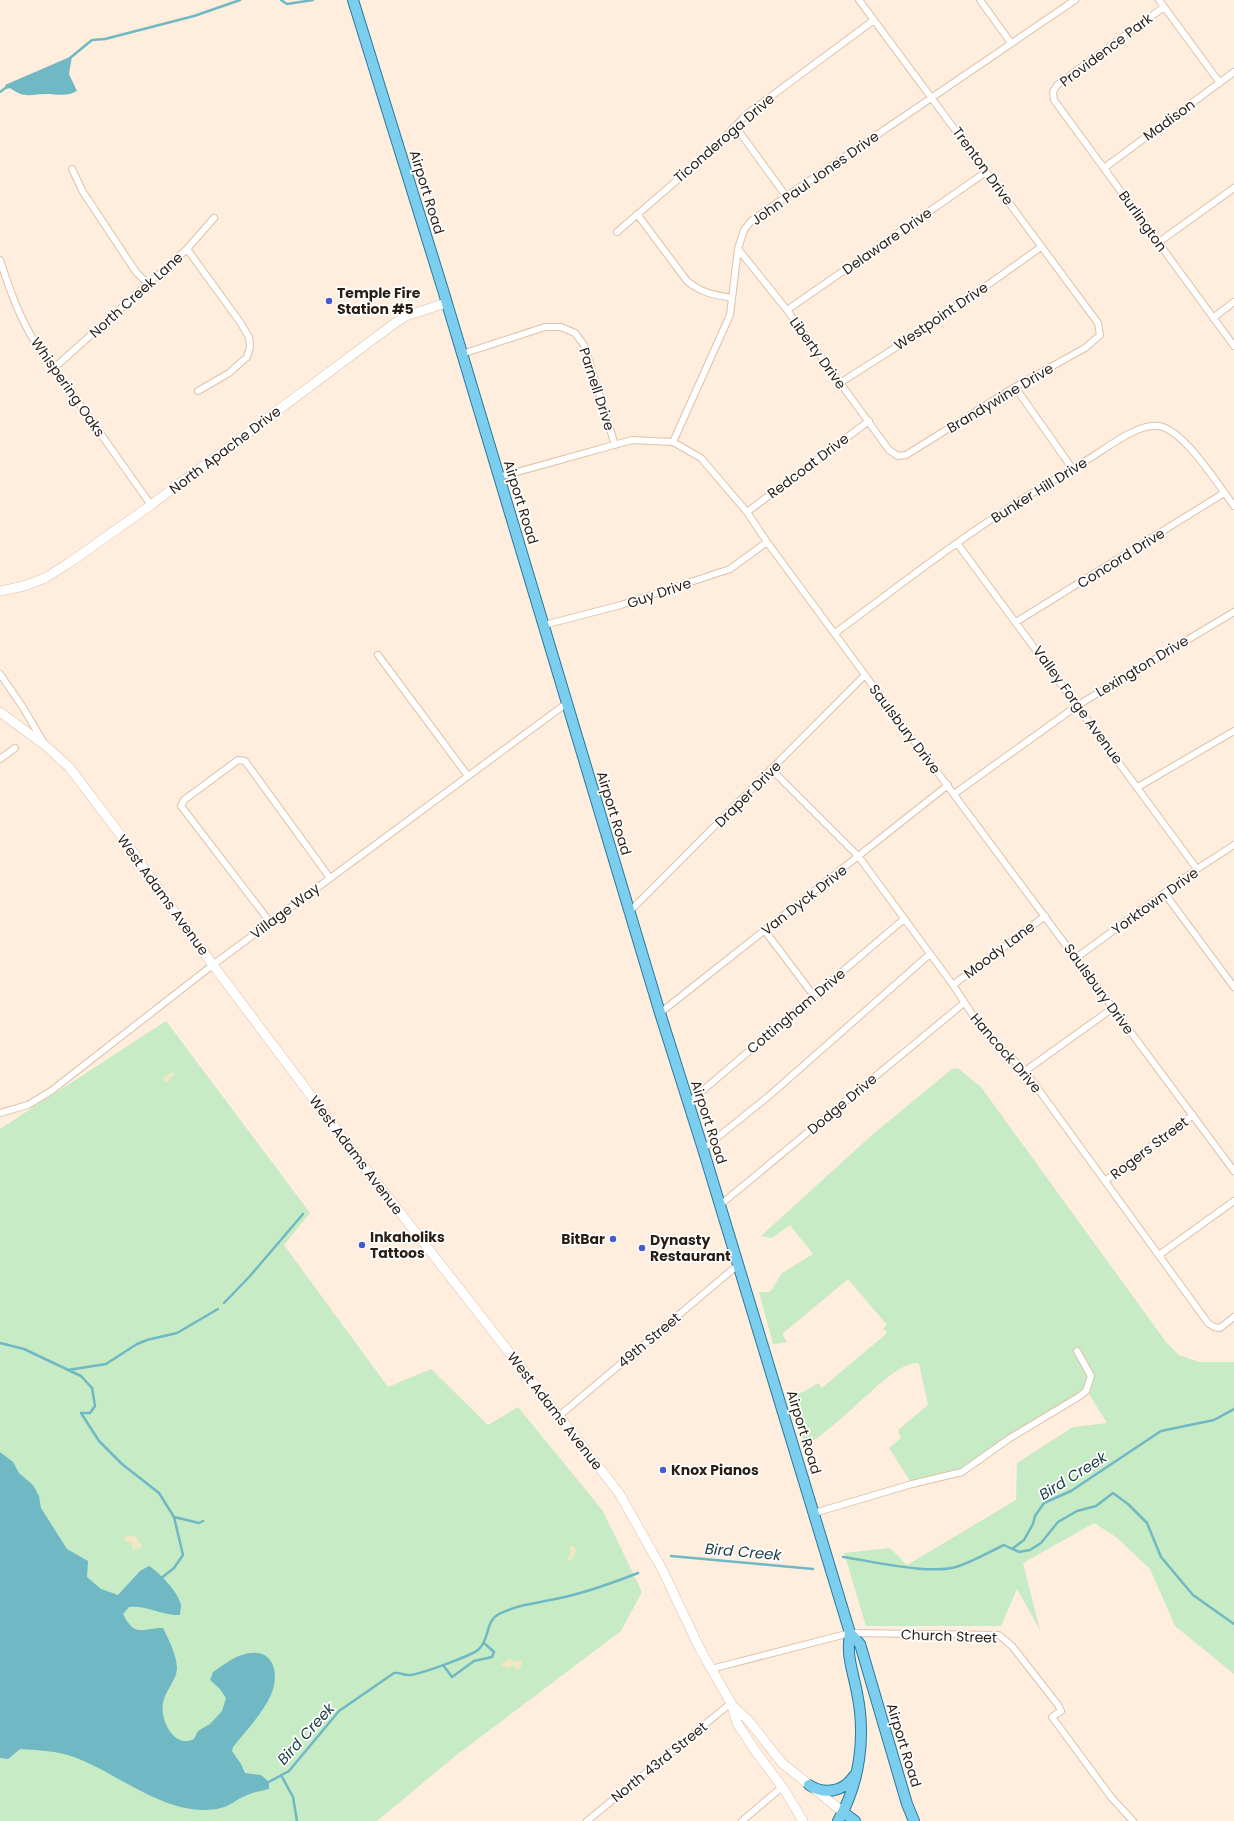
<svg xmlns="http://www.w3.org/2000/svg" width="1234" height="1821" font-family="Poppins,sans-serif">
  <rect width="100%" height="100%" fill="#ffeddd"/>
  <path fill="#c7ebc5" d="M166,1021L310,1213L284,1245L388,1387L431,1369L488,1425L518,1407L603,1511L642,1592L621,1631L454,1757L377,1821H0V1129Z
    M958,1068L981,1087L1166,1342L1179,1355L1199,1362H1234V1674L1175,1626L1150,1569L1116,1537L1094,1523L1023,1563L1040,1630L1017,1589L1001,1626H866L844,1553L890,1548L907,1565L1016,1500L1017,1463L1073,1427L1107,1423L1087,1391L1010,1438L962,1472L912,1484L889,1448L901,1438L898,1430L928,1405L919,1364C902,1357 857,1406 844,1416C832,1427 818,1437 805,1447L790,1397L805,1391L818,1383L822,1388L887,1333L883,1328L887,1325L848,1279L782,1334L787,1342L773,1344L759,1292H770L782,1273L813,1254L790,1225L772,1238L761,1236L872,1135L952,1069Z"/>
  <path fill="#f1e7c2" d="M172,1072L175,1074L170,1078L168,1082H164L163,1078Z
    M130,1535L136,1537L142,1546L140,1548L133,1550L131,1542H126L125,1539L126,1536Z
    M571,1546H573L577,1550L571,1560L569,1561L568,1558L571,1552L569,1547Z
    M509,1659L515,1662L521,1660L522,1662L520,1669H516L513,1665L508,1668L502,1666L501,1664Z"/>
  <path fill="#6fb8c4" d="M72,56L69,74L77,91C67,97 58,94 46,94C30,94 25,99 10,88L7,89L5,85Z
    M0,1452L13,1462L19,1473L33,1485L39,1496L41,1508L67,1549L88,1561L87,1577L101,1589L118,1595L140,1571L149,1566C159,1572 179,1593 181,1605C181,1608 180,1612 180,1615C163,1616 147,1605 129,1607L123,1614C135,1638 142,1628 163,1628C169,1640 177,1656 177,1669C176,1681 165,1691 163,1703C160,1720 174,1749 194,1739L198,1731L210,1724L222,1711L226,1698L220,1689L210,1680L213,1672C222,1666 232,1658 242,1655C272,1645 281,1671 271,1695C262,1714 246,1731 233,1747L232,1751L241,1764L245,1773L261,1775L269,1782V1789C261,1791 253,1792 245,1796C237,1799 230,1806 221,1808C170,1820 120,1774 74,1757C57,1751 38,1750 20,1749L8,1759L0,1758Z"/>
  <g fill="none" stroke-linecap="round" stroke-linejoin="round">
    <path stroke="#6fb8c4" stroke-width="2.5" d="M281,0L287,4L313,0
      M70,58L92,40L105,39L194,16L240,0
      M0,92L8,86
      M224,1303L250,1276L303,1214
      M0,1343L24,1349L81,1376L92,1388L95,1406L90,1413H81L99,1441L122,1464L159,1493L174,1517L183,1555L174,1568L160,1579
      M68,1370L106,1364L137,1344L147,1340L177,1333L218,1309
      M174,1517L199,1523L203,1521
      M1013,1549L1019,1552L1030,1550L1041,1543L1058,1522L1077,1511L1096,1506L1113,1493L1128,1504L1147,1523L1161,1557L1193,1595L1234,1624
      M671,1556L813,1569
      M843,1557C872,1561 933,1576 959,1566C974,1561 989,1552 1004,1545L1012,1549L1024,1540L1033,1524L1035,1516L1044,1503L1071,1491L1161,1431L1214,1420L1234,1409
      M443,1665L452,1677L474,1661L492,1657L494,1652L484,1643
      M281,1775L293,1797L297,1821
      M267,1783L289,1771L339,1711L394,1673C400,1672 405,1676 411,1675C422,1673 472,1656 479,1649C490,1639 485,1621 499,1614C521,1603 546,1602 569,1596C593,1590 615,1582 638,1573"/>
    <defs>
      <path id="street" d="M980,0L1011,43
        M1159,0L1220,83
        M1164,7L1057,85L1053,92L1054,100L1234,346
        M735,126L786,196
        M1104,168L1234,72
        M72,169L83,192L136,272L148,284
        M637,214L687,281C701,293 715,295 732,298
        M617,232L711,151L747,114L874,20
        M1159,242L1234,188
        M187,249L240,322L249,337L250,347L247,357L229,373L198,391
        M738,249L787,310L889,450L898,456L906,455L1015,387L1085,348L1100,335L1098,323L859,0
        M0,260C12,298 27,338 54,368L151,505
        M787,310L986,172
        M1213,318L1234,302
        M462,354L545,327H561L575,333L584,345L615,445
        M54,368L187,249L214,218
        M840,383L934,323L1041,247
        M1015,387L1072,468
        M673,442L730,315L738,249L744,230L752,220L1075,0
        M499,477L632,440L673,442L701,458L747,512L767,542L865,675L1234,1171
        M747,512L869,421
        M957,543L1197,869
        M1016,622L1224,493
        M544,625L621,605L730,569L767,542
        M835,633C876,603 916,572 957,543C1000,512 1046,484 1092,457C1109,446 1139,423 1159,426C1184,430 1219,486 1234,506
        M378,655L468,776
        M0,674L22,706L44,743
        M0,759L15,748
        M772,770L859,857L953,985L984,1032L1025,1071L1208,1323L1214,1327L1220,1328L1234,1317
        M1138,787L1234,731
        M954,794L1078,705L1234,612
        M1165,894L1234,987
        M629,912L865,675
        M270,922L181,806L184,800L238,760L245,761L330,878
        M765,931L814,996
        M1076,958L1197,869L1234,845
        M953,985L1045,916
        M660,1013L948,785
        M1025,1071L1113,1008
        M688,1103L904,919
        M0,1113L28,1105L51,1091L214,964L567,703
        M703,1149L770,1095L930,954
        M1105,1181L1193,1115
        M720,1205L964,1003
        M1159,1255L1234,1201
        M559,1416L739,1264
        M814,1513L912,1484L962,1472L1010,1438L1080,1396L1086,1391L1091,1376L1077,1351
        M711,1669L850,1633L999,1635L1012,1646L1058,1705L1061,1711L1052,1717L1111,1797L1133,1821
        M587,1821L731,1703
        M742,1821L782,1787"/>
      <path id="secondary" d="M0,591L24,586L45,578L69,563L151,505L395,323L406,316L446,303
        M0,712L46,746L69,767L129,846L186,929L363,1165L619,1493L662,1569L700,1649L731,1703L737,1723L754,1749L785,1791L803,1821
        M732,1705L749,1721L782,1763L843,1812"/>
      <path id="primary" d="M353,0L443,290L660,1013L703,1149L850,1633L860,1644L907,1804L914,1821
        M809,1785C825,1795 843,1792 854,1776
        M843,1812L855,1821
        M838,1821C860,1783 866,1736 857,1693C853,1671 846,1656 850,1633"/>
    </defs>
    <use href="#street" stroke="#dec2a8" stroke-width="8"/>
    <use href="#secondary" stroke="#dec2a8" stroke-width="10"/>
    <use href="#primary" stroke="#267b9b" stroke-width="12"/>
    <use href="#street" stroke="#fff" stroke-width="6"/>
    <use href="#secondary" stroke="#fff" stroke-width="9"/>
    <use href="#primary" stroke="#7cceef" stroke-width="10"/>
  </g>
  <g fill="#445bce" stroke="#fff" stroke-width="1.5">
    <circle cx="329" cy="301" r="4"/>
    <circle cx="613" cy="1239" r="4"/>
    <circle cx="362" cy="1245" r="4"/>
    <circle cx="642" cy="1248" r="4"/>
    <circle cx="663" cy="1470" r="4"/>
  </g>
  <g text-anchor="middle" stroke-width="3.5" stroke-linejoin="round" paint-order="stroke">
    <g font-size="14" fill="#291e14" stroke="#fff">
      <text transform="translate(1106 50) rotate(-37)" y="5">Providence Park</text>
      <text transform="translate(1169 120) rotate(-36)" y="5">Madison</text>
      <text transform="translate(724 138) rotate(-41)" y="5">Ticonderoga Drive</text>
      <text transform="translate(983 166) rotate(54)" y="5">Trenton Drive</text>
      <text transform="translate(815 178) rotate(-35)" y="5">John Paul Jones Drive</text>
      <text transform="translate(427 192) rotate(73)" y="5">Airport Road</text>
      <text transform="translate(1143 221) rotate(54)" y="5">Burlington</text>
      <text transform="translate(887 241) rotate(-35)" y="5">Delaware Drive</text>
      <text transform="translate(136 295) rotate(-42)" y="5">North Creek Lane</text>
      <text transform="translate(941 316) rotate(-34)" y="5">Westpoint Drive</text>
      <text transform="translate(818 353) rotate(54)" y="5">Liberty Drive</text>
      <text transform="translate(68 387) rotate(55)" y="5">Whispering Oaks</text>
      <text transform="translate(597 389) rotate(72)" y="5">Parnell Drive</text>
      <text transform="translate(1000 398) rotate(-31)" y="5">Brandywine Drive</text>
      <text transform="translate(225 450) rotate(-37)" y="5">North Apache Drive</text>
      <text transform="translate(808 466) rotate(-37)" y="5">Redcoat Drive</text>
      <text transform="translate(1039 490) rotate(-32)" y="5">Bunker Hill Drive</text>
      <text transform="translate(521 502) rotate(73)" y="5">Airport Road</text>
      <text transform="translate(1121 558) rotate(-32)" y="5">Concord Drive</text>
      <text transform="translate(659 593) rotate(-19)" y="5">Guy Drive</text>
      <text transform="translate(1142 666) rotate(-31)" y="5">Lexington Drive</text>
      <text transform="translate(1078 705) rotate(54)" y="5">Valley Forge Avenue</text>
      <text transform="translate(905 729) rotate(53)" y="5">Saulsbury Drive</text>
      <text transform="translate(748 794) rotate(-45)" y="5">Draper Drive</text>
      <text transform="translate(614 813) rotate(73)" y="5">Airport Road</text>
      <text transform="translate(163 895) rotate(54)" y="5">West Adams Avenue</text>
      <text transform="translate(804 900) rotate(-38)" y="5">Van Dyck Drive</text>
      <text transform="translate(1155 901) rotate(-36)" y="5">Yorktown Drive</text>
      <text transform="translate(285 911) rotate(-37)" y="5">Village Way</text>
      <text transform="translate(999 950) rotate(-37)" y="5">Moody Lane</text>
      <text transform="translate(1099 989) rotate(54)" y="5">Saulsbury Drive</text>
      <text transform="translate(796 1011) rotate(-40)" y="5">Cottingham Drive</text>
      <text transform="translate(1006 1053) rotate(49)" y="5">Hancock Drive</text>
      <text transform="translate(842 1104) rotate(-40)" y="5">Dodge Drive</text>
      <text transform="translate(709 1122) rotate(72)" y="5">Airport Road</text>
      <text transform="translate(1149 1148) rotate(-37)" y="5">Rogers Street</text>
      <text transform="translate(356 1155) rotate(53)" y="5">West Adams Avenue</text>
      <text transform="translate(649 1340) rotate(-40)" y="5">49th Street</text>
      <text transform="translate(555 1411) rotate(52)" y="5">West Adams Avenue</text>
      <text transform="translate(804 1432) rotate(73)" y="5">Airport Road</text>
      <text transform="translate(949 1636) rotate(2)" y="5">Church Street</text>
      <text transform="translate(904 1745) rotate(73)" y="5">Airport Road</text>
      <text transform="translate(659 1762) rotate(-39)" y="5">North 43rd Street</text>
    </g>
    <g font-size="14" font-weight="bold" fill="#291e14" stroke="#fff" text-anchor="start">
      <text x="337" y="298">Temple Fire<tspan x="337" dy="16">Station #5</tspan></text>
      <text x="370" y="1242">Inkaholiks<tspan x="370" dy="16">Tattoos</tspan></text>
      <text x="605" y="1244" text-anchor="end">BitBar</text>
      <text x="650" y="1245">Dynasty<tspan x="650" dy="16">Restaurant</tspan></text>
      <text x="671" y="1475">Knox Pianos</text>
    </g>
    <g font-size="15" font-style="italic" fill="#1a3e44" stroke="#fff">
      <text transform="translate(1073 1476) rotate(-32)" y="5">Bird Creek</text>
      <text transform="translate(743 1552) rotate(5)" y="5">Bird Creek</text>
      <text transform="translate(306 1734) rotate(-48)" y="5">Bird Creek</text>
    </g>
  </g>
</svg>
